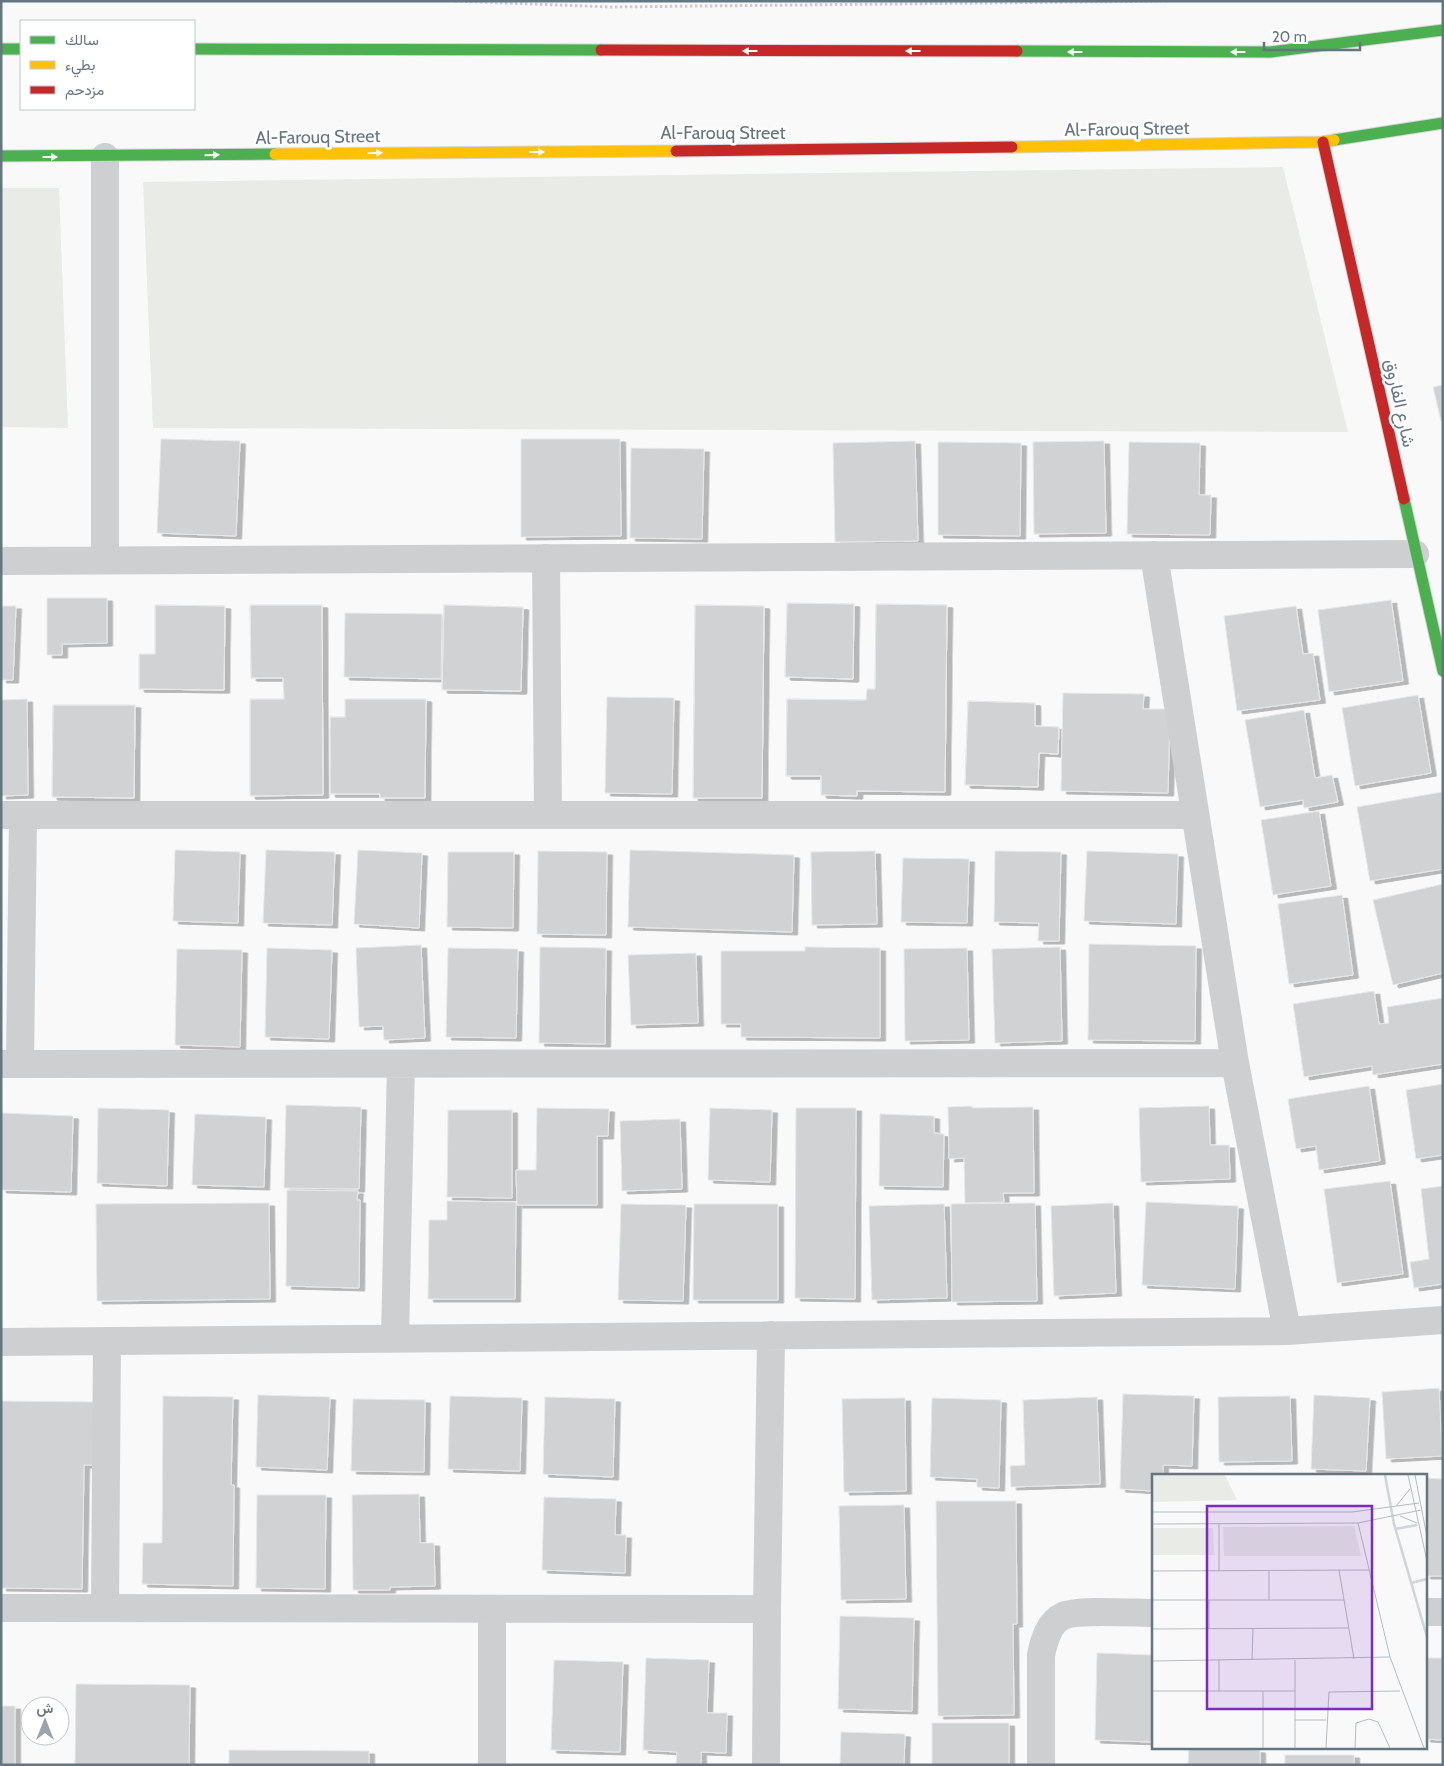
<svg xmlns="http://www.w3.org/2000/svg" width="1444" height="1766" font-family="Cabin,Vazirmatn,sans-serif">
  <defs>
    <filter id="shadow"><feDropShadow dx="5.5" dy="3" stdDeviation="0" flood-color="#0004"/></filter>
  </defs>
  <rect width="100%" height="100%" fill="#f9f9f9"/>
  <path fill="#e8ebe6" d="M1283,167L1348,432L153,428L143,182Z
    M1,188H59L68,428L1,427Z"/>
  <path fill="#d0d2d3" stroke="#e8e8e8" filter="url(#shadow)" d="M1443,385V420L1441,421L1433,387Z
    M161,439L240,441L236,536L157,533Z
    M521,439H620L621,536L521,537Z
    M915,441L918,541L835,542L833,443Z
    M1104,441L1106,533L1034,534L1033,442Z
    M938,442L1021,443L1020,536L938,535Z
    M1129,442L1200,443L1199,495H1211L1210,535L1127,534Z
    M631,448L704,449L702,539L630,538Z
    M47,598H107V643L62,644V655H47Z
    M1391,600L1403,681L1329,692L1318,610Z
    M787,603L854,604L853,679L785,677Z
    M787,603L854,604L853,679L785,677Z
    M876,604L947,605L945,792L857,791V796L821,795V776H786L787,699L866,700L867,689H875Z
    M876,604L947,605L945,792L857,791V796L821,795V776H786L787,699L866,700L867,689H875Z
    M155,605L225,606L224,690L139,689V654H155Z
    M155,605L225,606L224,690L139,689V654H155Z
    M250,605H322L323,795L250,796V699H284L283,678H251Z
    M250,605H322L323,795L250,796V699H284L283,678H251Z
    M444,605L523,607L521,691L442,690Z
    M444,605L523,607L521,691L442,690Z
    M695,605L764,606L762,798H693Z
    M695,605L764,606L762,798H693Z
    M1,606H16L13,680H1Z
    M1296,606L1303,654L1313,653L1320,700L1237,711L1224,616Z
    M345,613L442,614L441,679L344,677Z
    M1063,693L1144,694L1143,709H1170L1168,793L1061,791Z
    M1418,695L1431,773L1355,786L1342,708Z
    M607,697L674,698L672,794L605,793Z
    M27,699L28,795L1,796V700Z
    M345,699H426L425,798H380V794H330V717H345Z
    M345,699H426L425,798H380V794H330V717H345Z
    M968,701L1035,703V726L1059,727L1058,754L1039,753L1038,787L965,785Z
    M968,701L1035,703V726L1059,727L1058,754L1039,753L1038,787L965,785Z
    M53,705H135L134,798L52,797Z
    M53,705H135L134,798L52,797Z
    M1304,710L1315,778L1332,775L1338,802L1304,808L1303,800L1260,807L1245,720Z
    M1442,792L1443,869L1370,881L1357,807Z
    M1319,811L1331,886L1273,895L1261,820Z
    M175,850L240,852L238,923L173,921Z
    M266,850L335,852L332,925L263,923Z
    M358,850L422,853L419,928L354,924Z
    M630,850L794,855L792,932L628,927Z
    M538,851L607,852L606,935L537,934Z
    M875,851L877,924L812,925L811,852Z
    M995,851L1061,852L1059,941H1038L1039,923L994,922Z
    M1087,851L1178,854L1176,924L1084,921Z
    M448,852H514L513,928L447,927Z
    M903,858L969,859L967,923L901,922Z
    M1443,884V973L1393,985L1373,900Z
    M1342,895L1353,975L1289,984L1278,904Z
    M1089,944L1196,946L1195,1041L1088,1040Z
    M421,945L425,1038L384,1040L383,1026L359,1027L356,948Z
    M540,947L606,948L605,1044L539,1043Z
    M805,947L880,948V1038L741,1037V1024H721V951H805Z
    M1060,947L1062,1041L995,1043L992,949Z
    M267,948L332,950L329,1039L265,1037Z
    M448,948L518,949L516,1038L446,1037Z
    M967,948L969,1040L905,1041L904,949Z
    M177,949L242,950L240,1047L175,1045Z
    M696,953L698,1023L631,1025L628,955Z
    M1374,991L1379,1024L1389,1023L1387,1007L1443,998V1064L1373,1075L1372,1066L1304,1077L1293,1004Z
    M1443,1084V1155L1416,1159L1406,1090Z
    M1369,1086L1380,1161L1319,1170L1316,1146L1296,1149L1288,1099Z
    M286,1105L361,1107L359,1189L284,1188Z
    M972,1106V1108L1033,1107L1034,1193H1003L1004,1202L965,1203L964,1158L949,1159L948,1107Z
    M1209,1106L1210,1145H1229L1230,1179L1141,1182L1139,1108Z
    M98,1108L169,1110L167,1186L97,1183Z
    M537,1108L609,1109L608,1136H597V1205H517L516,1170H536Z
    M710,1108L772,1110L770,1182L708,1180Z
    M796,1108H856L855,1299L795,1298Z
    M448,1110H512V1198L447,1197Z
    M1,1113L73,1116L71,1192L1,1190Z
    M195,1114L266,1117L264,1187L192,1185Z
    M880,1114L934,1116V1133L944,1134L943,1187L879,1186Z
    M680,1119L682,1189L622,1191L620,1121Z
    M1390,1181L1403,1274L1337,1283L1324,1189Z
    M1443,1186V1284L1414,1288L1410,1262L1429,1259L1421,1189Z
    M287,1190L358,1191L357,1200H360L359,1288L286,1286Z
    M447,1201L516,1202L515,1299H428L429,1220H447Z
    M1146,1202L1238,1206L1235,1289L1142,1285Z
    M269,1203L270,1299L97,1301L96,1204Z
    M1035,1203L1037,1301L952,1302L951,1204Z
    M1113,1203L1116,1293L1054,1296L1051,1206Z
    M621,1204L686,1205L683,1301L618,1300Z
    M694,1204H778V1300H693Z
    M944,1204L947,1298L872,1300L869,1206Z
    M1439,1388L1442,1456L1386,1459L1382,1392Z
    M1123,1394L1194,1396L1192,1466L1163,1465V1475H1153V1491L1120,1489Z
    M258,1395L330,1397L327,1470L256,1467Z
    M1314,1395L1370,1398L1366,1471L1311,1469Z
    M163,1396L233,1397L231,1485H234L233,1586L142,1584L143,1543H162Z
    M450,1396L522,1398L520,1471L448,1469Z
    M1290,1396L1292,1461L1219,1462L1218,1397Z
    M545,1397L615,1399L613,1477L543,1474Z
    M1097,1397L1100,1484L1011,1487L1010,1466L1025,1465L1023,1400Z
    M905,1398L906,1491L844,1492L842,1399Z
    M932,1398L1001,1400L999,1488L977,1487V1479L930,1477Z
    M353,1399L425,1400L424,1472L351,1471Z
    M1,1401L94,1402L93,1465H84L82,1589L1,1588Z
    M1425,1478L1443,1479V1576H1425Z
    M419,1494L420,1543H434L435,1586L390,1587V1590H353L352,1495Z
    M257,1495H326L325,1589L256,1588Z
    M544,1497L616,1499L615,1535H626L625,1573L542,1570Z
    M936,1501H1016L1017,1624H1013L1014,1715L938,1716Z
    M904,1505L906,1599L841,1600L839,1506Z
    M840,1616L914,1618L912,1711L838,1709Z
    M1097,1653L1153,1655V1742L1095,1740Z
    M646,1658L709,1660L707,1713H727L726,1753L701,1752V1765H676L677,1752L643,1750Z
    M1425,1658H1443V1740L1425,1739Z
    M554,1660L623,1662L620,1752L551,1750Z
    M76,1684L190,1685L189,1765H75Z
    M1,1706H15V1765H1Z
    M932,1723H1009V1765H932Z
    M841,1732L905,1734L904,1765H840Z
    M1189,1747L1260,1750V1765H1188Z
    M229,1750L369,1751V1765H229Z
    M1285,1755H1354V1765H1285Z"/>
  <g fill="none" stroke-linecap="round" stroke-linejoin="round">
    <defs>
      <path id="fast" d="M1,49H21
        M194,49L601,50
        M1017,51L1270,52L1443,30
        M1334,140L1443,123
        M1,156L275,154
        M1404,499L1443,671"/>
      <path id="slow" d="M1012,147L1323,142L1334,140
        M275,154L676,151"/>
      <path id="jam" d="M601,50L1017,51
        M1323,142L1404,499
        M676,151L1012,147"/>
    </defs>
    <use href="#fast" stroke="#d5d6d7" stroke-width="13"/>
    <use href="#slow" stroke="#d5d6d7" stroke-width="13"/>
    <use href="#jam" stroke="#d5d6d7" stroke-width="13"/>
    <path stroke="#cbcccd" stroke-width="3" stroke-dasharray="2.5 2.5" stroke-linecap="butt" d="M455,1L610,7L1169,1"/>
    <path stroke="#cecfd0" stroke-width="28" d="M105,157V560
      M1154,555L1235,1063L1287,1331
      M546,558L548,815
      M1,561L1415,554
      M1,815H1194
      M1,1064L1235,1063
      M20,1064L23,815
      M395,1338L401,1064
      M1,1342L1287,1331L1443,1320
      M1,1608L767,1609
      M105,1608L107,1341
      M492,1609V1765
      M1425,1612H1443
      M766,1765L767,1609L771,1335
      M1041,1765V1655C1044,1641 1049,1622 1063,1616C1077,1609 1135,1613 1153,1613"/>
    <use href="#fast" stroke="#4caf50" stroke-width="11"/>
    <use href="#slow" stroke="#ffc107" stroke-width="11"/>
    <use href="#jam" stroke="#c62828" stroke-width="11"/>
  </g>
  <defs><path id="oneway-solid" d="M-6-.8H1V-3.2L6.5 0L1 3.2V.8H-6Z" transform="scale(1.25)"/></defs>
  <g fill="#f6fbf6">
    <use href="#oneway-solid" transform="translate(750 51) rotate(-180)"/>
    <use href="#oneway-solid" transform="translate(913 51) rotate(-180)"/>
    <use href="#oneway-solid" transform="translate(1075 52) rotate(-180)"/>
    <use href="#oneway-solid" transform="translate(1238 52) rotate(-180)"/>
    <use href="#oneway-solid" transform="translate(537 152)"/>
    <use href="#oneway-solid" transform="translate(375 153) rotate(-1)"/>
    <use href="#oneway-solid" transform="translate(212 155) rotate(-1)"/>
    <use href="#oneway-solid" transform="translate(50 157)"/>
  </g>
  <g text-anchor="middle" stroke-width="5" stroke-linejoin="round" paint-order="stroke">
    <g font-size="18" fill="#657683" stroke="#fff">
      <text transform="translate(1127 129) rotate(-1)" y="6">Al-Farouq Street</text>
      <text x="723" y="139">Al-Farouq Street</text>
      <text transform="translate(318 137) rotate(-1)" y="6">Al-Farouq Street</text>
      <text transform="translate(1400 403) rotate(78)" y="6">شارع الفاروق</text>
    </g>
  </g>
  <g transform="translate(1152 1474)">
    <rect width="275" height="275" fill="#f9f9f9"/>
    <path d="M0,1H73L85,26L0,28ZM202,52L209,82H72L71,53ZM0,54H61L62,81H0Z" fill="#e8ebe6"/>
    <path fill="none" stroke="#ced6d9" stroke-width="2.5" d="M233,1L242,50L275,163M243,55L265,51M259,109L275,105"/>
    <path fill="none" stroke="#b5bdc3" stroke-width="1" d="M256,1L275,87M263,1L275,63M244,32L258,15M0,38H200L267,29M248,42L265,49M206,49L238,183L272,274M0,50L206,49L269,36M67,50V97M117,96V126M187,96L202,185M0,97L217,96M0,126H192M0,155L196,154M57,155V126M100,186L101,154M0,187L238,183M0,217H143M67,217V186M111,217V274M143,246H174M143,274V186M174,274L177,218L248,217M203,274L204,249L217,245L226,248L238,274"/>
    <path fill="#7b2cbf" fill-opacity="0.15" stroke="#7b2cbf" stroke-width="2.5" d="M55,32H220V235H55Z"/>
    <rect width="275" height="275" fill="none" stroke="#657683" stroke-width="2.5"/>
  </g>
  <rect width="1444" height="1766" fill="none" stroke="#657683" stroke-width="5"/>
  <rect x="20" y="20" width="175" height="90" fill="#ffffff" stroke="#c1c8cd"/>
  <rect x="30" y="36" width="25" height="8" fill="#4caf50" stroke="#c1c8cd"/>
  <text x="65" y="45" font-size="15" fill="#657683">سالك</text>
  <rect x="30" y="61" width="25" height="8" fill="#ffc107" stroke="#c1c8cd"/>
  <text x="65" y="70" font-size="15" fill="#657683">بطيء</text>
  <rect x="30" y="86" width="25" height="8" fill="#c62828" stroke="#c1c8cd"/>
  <text x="65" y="95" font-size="15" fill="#657683">مزدحم</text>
  <g transform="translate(45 1721)"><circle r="24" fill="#ffffff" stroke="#c1c8cd"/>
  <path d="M0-4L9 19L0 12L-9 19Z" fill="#99a4ac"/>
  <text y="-8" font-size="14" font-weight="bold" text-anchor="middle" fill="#657683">ش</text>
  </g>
  <path d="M1264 42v8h96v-8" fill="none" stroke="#657683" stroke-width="2.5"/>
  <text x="1272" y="42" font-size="15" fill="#657683" stroke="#ffffff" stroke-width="4" paint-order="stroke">20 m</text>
</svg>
